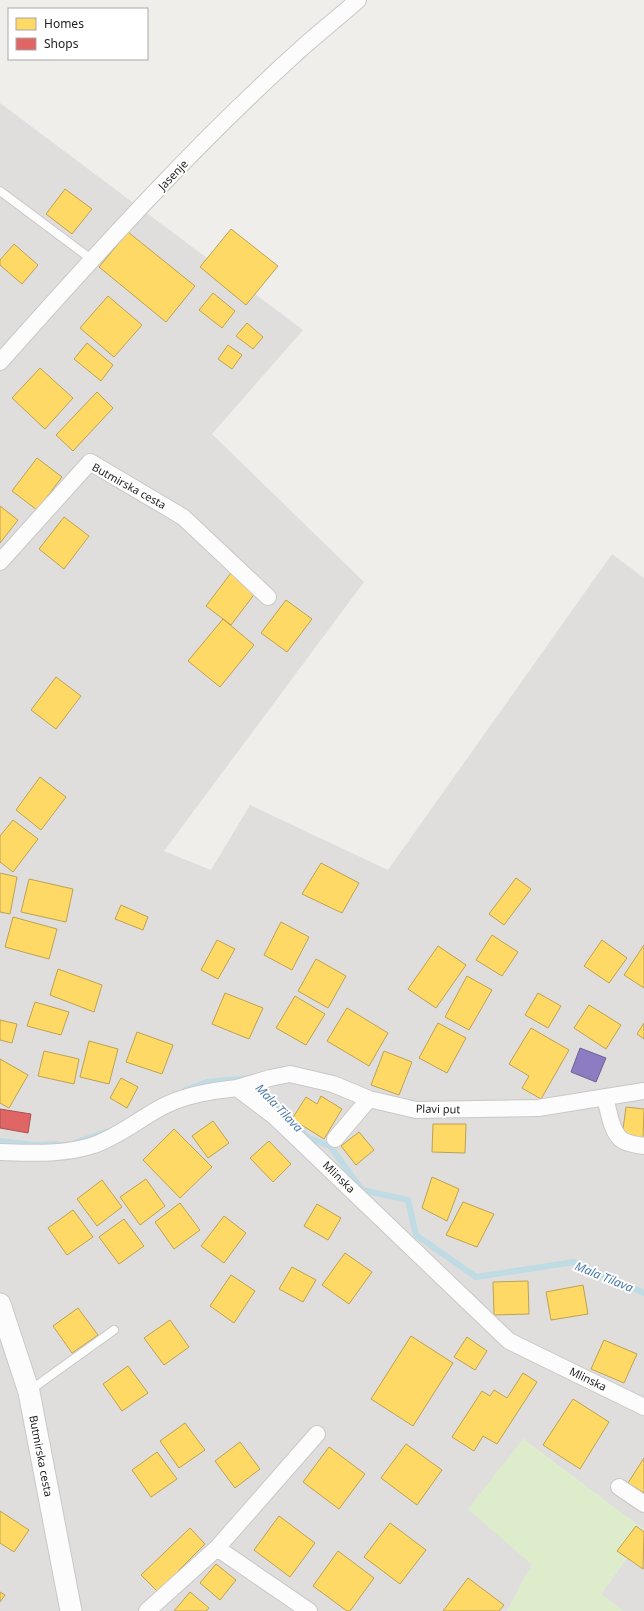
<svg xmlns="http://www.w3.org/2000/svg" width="644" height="1611" font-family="'Noto Sans',sans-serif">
  <rect width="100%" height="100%" fill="#f0eeeb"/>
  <path fill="#dfdedc" d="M0,103L303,330L212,434L364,582L164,851L211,870L250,805L388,870L612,554L644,578V1530L523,1439L532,1565L507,1611H0Z
    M644,1534V1611H623L601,1594Z"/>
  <path fill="#ddeccb" d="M523,1439L644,1530V1534L601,1594L623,1611H507L532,1565L468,1509Z"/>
  <path fill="#ffd966" stroke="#bda252" d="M65,189L92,209L72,234L46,214Z
    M231,229L278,266L246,305L200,267Z
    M128,232L195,286L166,322L99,267Z
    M14,244L38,265L22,284L0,265V260Z
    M213,293L235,311L222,328L199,310Z
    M108,296L142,325L114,357L80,328Z
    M247,323L263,337L253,349L236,336Z
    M87,343L113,365L101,381L74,359Z
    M228,345L242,355L232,369L218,359Z
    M40,368L73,398L45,429L12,398Z
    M97,392L113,408L73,451L56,435Z
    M37,458L62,477L37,510L12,491Z
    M0,506L18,520L0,543Z
    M64,517L89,536L64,569L39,549Z
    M231,573L256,592L231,625L206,606Z
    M286,600L312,619L287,652L261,633Z
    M223,619L254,645L220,687L188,661Z
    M56,677L81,696L56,729L31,710Z
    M40,777L66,797L41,830L16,810Z
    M13,820L38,839L13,872L0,862V836Z
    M321,863L359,883L342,913L302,894Z
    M0,873L17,877L10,914L0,912Z
    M516,878L531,889L504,925L489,914Z
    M29,879L73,889L66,922L21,912Z
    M121,905L148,917L143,930L115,919Z
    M13,917L57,929L49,959L5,947Z
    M281,922L309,937L292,970L264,955Z
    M492,935L518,952L502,976L476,960Z
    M217,940L235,949L218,979L201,970Z
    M602,940L627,958L609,983L584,966Z
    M644,945V988L624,975Z
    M438,946L466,965L436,1008L408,989Z
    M316,959L346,976L328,1008L298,991Z
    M58,969L102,985L94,1012L50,995Z
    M467,976L492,990L469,1030L445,1017Z
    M225,993L263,1008L249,1039L212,1024Z
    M538,993L561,1006L548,1028L525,1015Z
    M295,996L325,1014L306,1045L276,1028Z
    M35,1002L69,1012L61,1035L27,1026Z
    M589,1005L621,1025L606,1049L574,1028Z
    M347,1008L388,1033L369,1066L327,1041Z
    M0,1020L17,1024L12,1043L0,1040Z
    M438,1023L466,1038L447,1073L419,1058Z
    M644,1023V1039L637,1034Z
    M531,1028L569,1050L541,1099L522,1088L529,1076L509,1064Z
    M137,1032L173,1045L162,1074L126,1062Z
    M89,1041L118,1049L109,1084L80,1077Z
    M44,1051L79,1059L74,1084L38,1076Z
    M384,1051L412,1062L399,1095L371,1085Z
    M0,1059L28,1075L9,1108L0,1103Z
    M121,1078L138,1087L127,1108L110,1098Z
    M321,1096L342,1109L324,1139L292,1119L306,1097L317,1104Z
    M626,1107L644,1109L643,1139L622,1137Z
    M213,1121L229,1143L208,1158L192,1136Z
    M433,1124H466L465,1153L432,1152Z
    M174,1129L212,1167L180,1198L143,1160Z
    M359,1132L374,1150L356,1165L341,1146Z
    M269,1141L291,1164L273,1182L250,1158Z
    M432,1177L459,1189L447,1221L422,1208Z
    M146,1179L165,1206L140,1225L120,1197Z
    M102,1180L122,1207L97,1226L77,1199Z
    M463,1202L494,1214L477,1247L446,1235Z
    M180,1203L200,1230L174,1249L155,1222Z
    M317,1204L341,1218L328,1240L304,1226Z
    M73,1210L93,1237L67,1255L48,1228Z
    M224,1216L246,1233L224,1263L201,1246Z
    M124,1219L144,1246L119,1264L99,1237Z
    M345,1253L372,1272L349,1304L322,1285Z
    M292,1267L316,1280L303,1302L279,1289Z
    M231,1275L255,1291L234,1323L210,1306Z
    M528,1281L529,1314L494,1315L493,1282Z
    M583,1285L588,1314L551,1320L546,1292Z
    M78,1308L98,1335L72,1353L53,1326Z
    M170,1320L189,1347L164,1365L144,1338Z
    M411,1336L453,1363L413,1426L371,1399Z
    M467,1337L487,1351L475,1370L454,1357Z
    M604,1340L637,1354L624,1383L591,1369Z
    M128,1366L148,1393L122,1411L103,1384Z
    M523,1373L537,1382L497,1444L483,1436L474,1451L452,1437L482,1391L490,1396L494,1390L507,1398Z
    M573,1399L609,1422L580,1469L543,1445Z
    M185,1423L205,1450L179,1468L160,1441Z
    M240,1442L260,1469L235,1488L215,1461Z
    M406,1444L442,1470L417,1505L381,1478Z
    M329,1447L365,1474L339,1509L303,1482Z
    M157,1452L177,1479L151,1497L132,1470Z
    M644,1458V1493L628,1483Z
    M0,1511L29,1530L14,1552L0,1543Z
    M279,1516L315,1543L290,1577L254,1550Z
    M390,1523L426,1550L400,1584L364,1557Z
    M636,1526L644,1532L643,1569L617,1551Z
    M190,1528L205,1544L178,1571L181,1573L160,1594L141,1575Z
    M338,1551L374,1578L350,1611H347L313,1586Z
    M216,1564L236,1580L220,1600L200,1583Z
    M468,1578L504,1605L499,1611H443Z
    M0,1592L5,1595L0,1602Z
    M190,1592L209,1608L206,1611H174Z"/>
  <path fill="#e06666" stroke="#a75252" d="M0,1109L31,1114L28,1133L0,1128Z"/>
  <path fill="#8e7cc3" stroke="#6e6193" d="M580,1048L606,1058L596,1082L571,1072Z"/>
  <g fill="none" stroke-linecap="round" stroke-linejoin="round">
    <path stroke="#bfdbe3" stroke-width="6" d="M256,1084L283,1115
      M185,1090L207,1082L250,1078
      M293,1124L309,1138L330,1146L362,1190L408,1200L416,1235L476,1277L574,1262L644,1293
      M0,1141L34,1145L57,1144
      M74,1143L109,1131"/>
    <defs>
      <path id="service" d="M0,191L91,259
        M29,1391L114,1330"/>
      <path id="minor" d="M0,362C96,254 195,144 303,47C321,31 340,16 358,0
        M0,562L90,462L183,517L268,597
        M237,1088L270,1078L290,1074L333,1084L369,1099L416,1110L538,1108L644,1091
        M605,1098C609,1111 611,1132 622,1140C628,1144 637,1145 644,1146
        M335,1139L369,1099
        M0,1152C31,1153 64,1155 94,1145C119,1136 138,1120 160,1108C184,1095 210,1091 237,1088L274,1116L509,1341L644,1407
        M619,1487L644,1504
        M217,1548L309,1611
        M147,1611L217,1548L317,1434"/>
      <path id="tertiary" d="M0,1304L29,1392L71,1611"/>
    </defs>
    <use href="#service" stroke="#c9c8c7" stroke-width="10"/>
    <use href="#minor" stroke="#c9c8c7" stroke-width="18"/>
    <use href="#tertiary" stroke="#c9c8c7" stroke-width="23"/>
    <use href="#service" stroke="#fdfcfc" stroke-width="8"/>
    <use href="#minor" stroke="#fdfcfc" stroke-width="16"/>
    <use href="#tertiary" stroke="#fdfcfc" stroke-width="21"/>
  </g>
  <g text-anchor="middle" stroke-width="4" stroke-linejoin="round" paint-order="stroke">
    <g font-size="11" fill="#222" stroke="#fff">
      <text transform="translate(173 175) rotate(-46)" y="4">Jasenje</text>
      <text transform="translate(129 486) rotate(29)" y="4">Butmirska cesta</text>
      <text transform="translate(438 1109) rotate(1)" y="4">Plavi put</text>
      <text transform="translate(339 1177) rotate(44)" y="4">Mlinska</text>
      <text transform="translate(588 1379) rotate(26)" y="4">Mlinska</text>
      <text transform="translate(41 1456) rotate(79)" y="4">Butmirska cesta</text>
    </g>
    <g font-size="12" font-style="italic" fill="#4a7aab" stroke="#fff">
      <text transform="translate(279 1108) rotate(46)" y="4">Mala Tilava</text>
      <text transform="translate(604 1277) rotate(22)" y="4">Mala Tilava</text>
    </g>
  </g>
  <rect x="8" y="8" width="140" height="52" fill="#ffffff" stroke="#a7a7a7"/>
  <rect x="16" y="18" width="20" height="12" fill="#ffd966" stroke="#a7a7a7"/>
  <text x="44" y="28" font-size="12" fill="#222222">Homes</text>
  <rect x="16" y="38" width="20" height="12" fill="#e06666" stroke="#a7a7a7"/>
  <text x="44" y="48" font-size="12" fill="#222222">Shops</text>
</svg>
